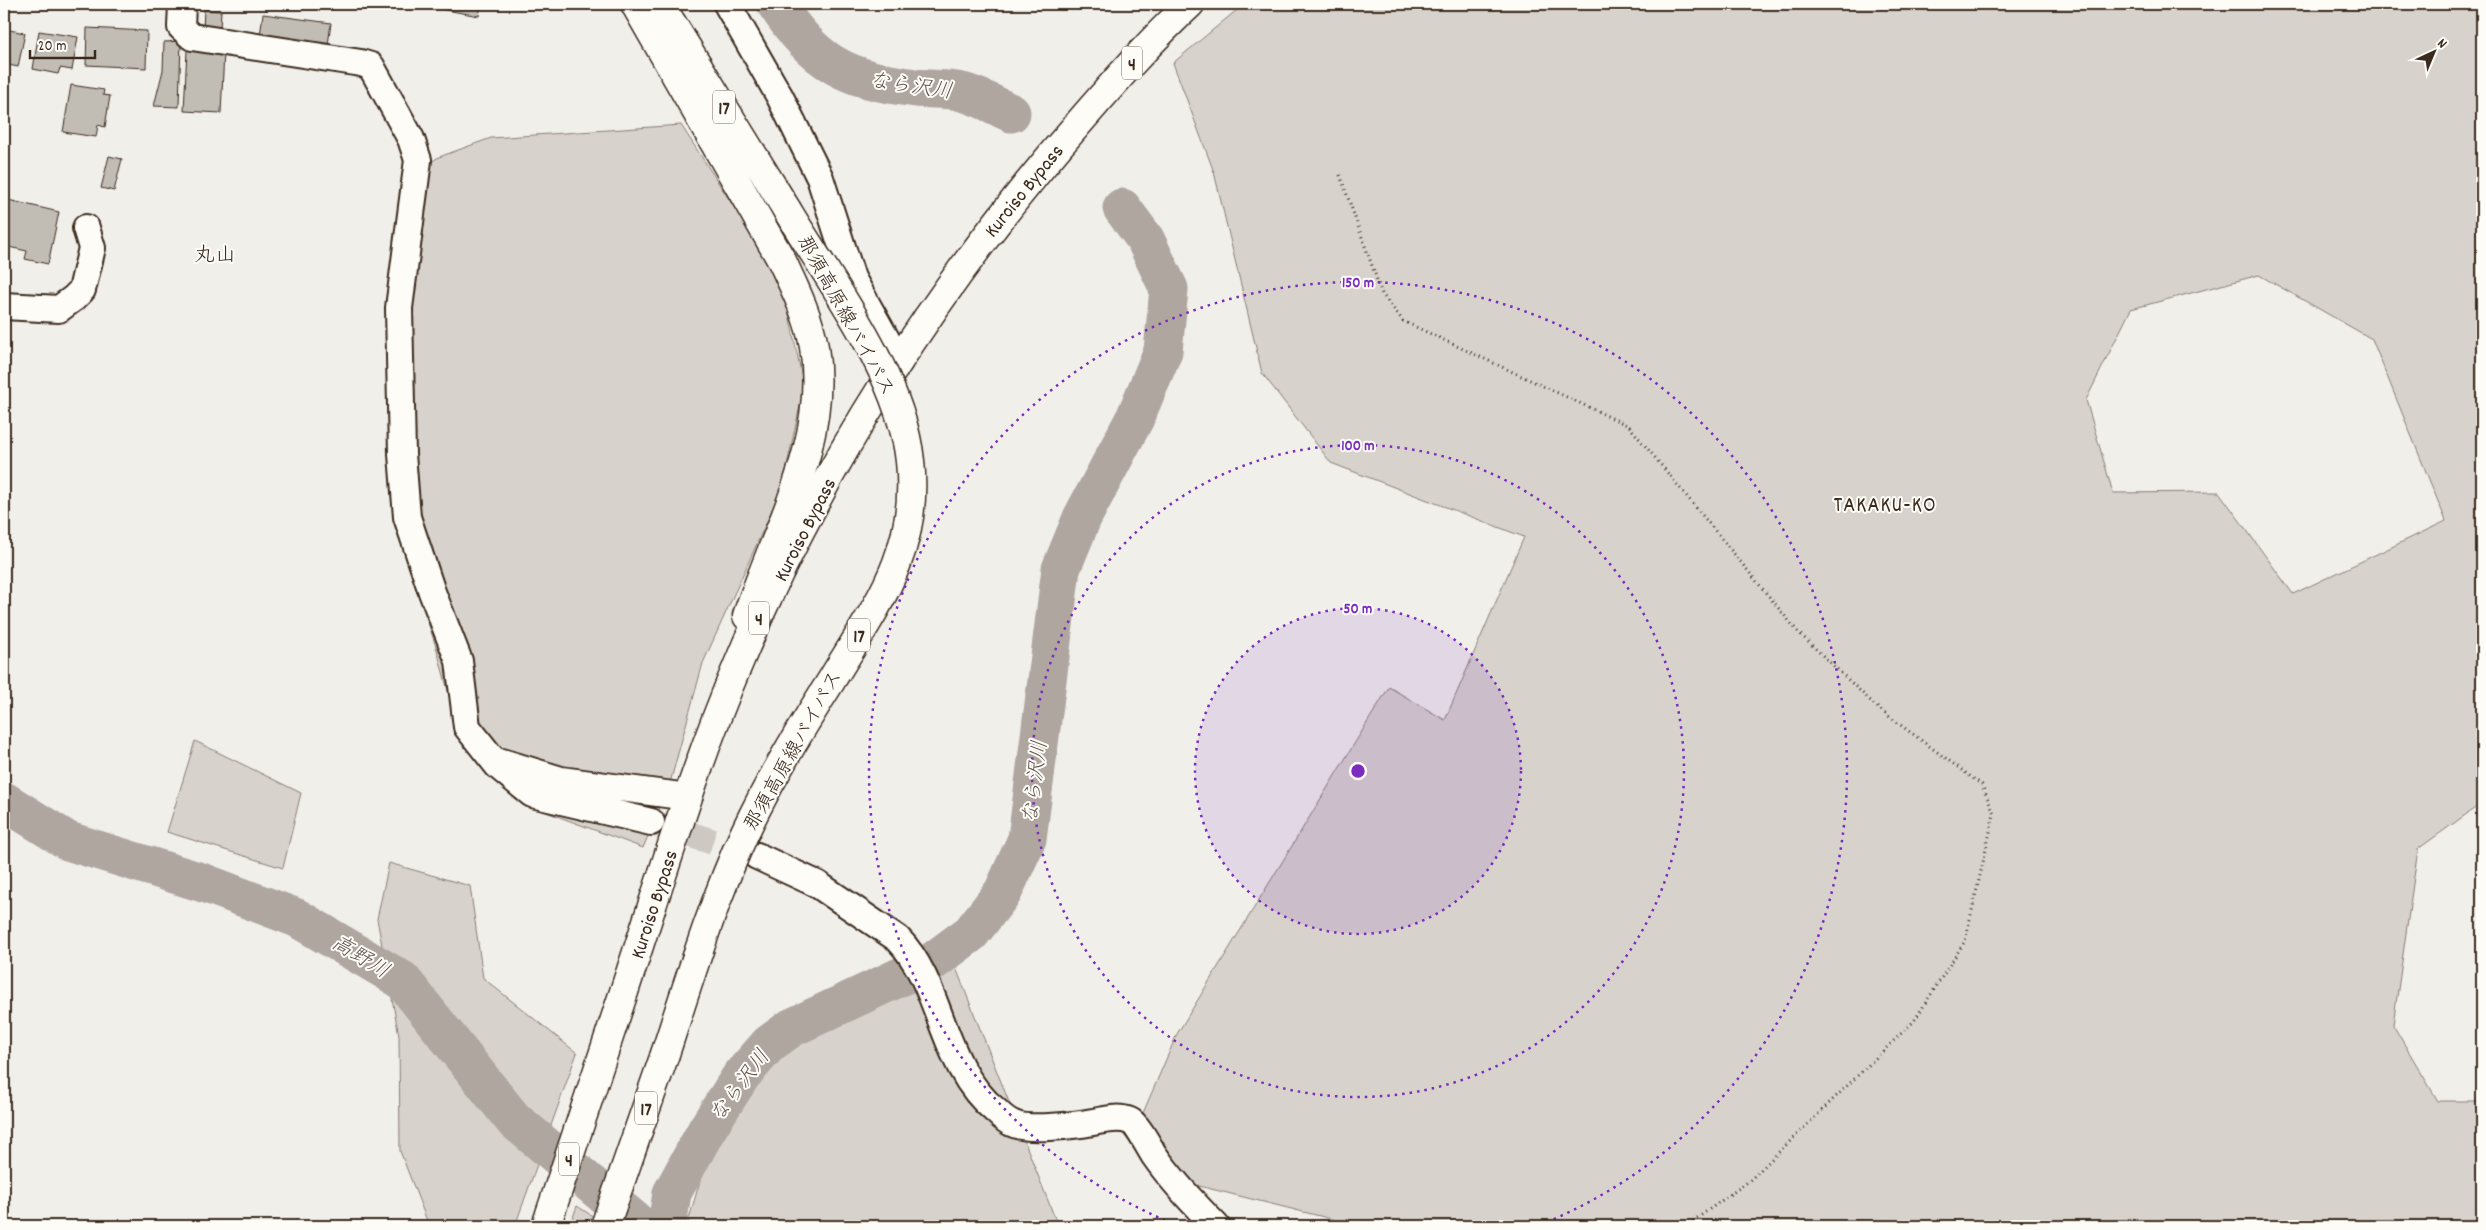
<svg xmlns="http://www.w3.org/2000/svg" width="2486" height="1230" font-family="Dekko,'Klee One',sans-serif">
  <rect width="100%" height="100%" fill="#f1efea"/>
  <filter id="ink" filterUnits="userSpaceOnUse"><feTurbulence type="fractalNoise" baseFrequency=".02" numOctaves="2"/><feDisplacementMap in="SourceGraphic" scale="10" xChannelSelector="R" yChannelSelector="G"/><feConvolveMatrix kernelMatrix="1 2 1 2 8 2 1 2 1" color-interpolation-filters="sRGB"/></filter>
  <g filter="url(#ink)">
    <path fill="#d7d2cc" stroke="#897e75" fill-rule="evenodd" d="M1244,4H2482V803L2418,849L2393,1025L2438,1101H2482V1226H1823L1818,1221L1806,1226H1360L1183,1182L1140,1120L1177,1034L1389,687L1445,720L1524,537L1331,463L1262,373L1214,172L1173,63ZM2259,275L2372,339L2446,521L2293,594L2219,492L2113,493L2086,400L2131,309Z
      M681,125L756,241L787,305L804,387L782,488L703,663L670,783L643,848L527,805L462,743L437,650L393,515L389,323L404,178L439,157L491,138Z
      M195,741L301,793L283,868L167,832Z
      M389,863L470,886L483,978L577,1053L515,1226H429L400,1151L399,1036L377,919Z
      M956,968L1058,1226H687L709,1149L777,1058L841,1018Z
      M577,1206L608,1226H570Z"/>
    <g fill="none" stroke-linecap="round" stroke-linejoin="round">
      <path stroke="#aea69f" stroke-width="39" d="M776,4C815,63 846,80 916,88C931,90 948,88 962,92C979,96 996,106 1011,113
        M4,801L68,841L207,884L297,918L402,980L513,1119L641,1226
        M667,1226L672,1193L707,1129L741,1076L769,1044L791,1028L932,962L971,933L1003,892L1027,839L1061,569L1082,518L1135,418L1163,351L1169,289L1145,239L1122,208"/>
    </g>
    <path fill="#c1bcb4" stroke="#3b2a1e" d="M441,4H481L479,16L440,9Z
      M204,10L221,11L220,30L203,29Z
      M263,14L331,23L328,45L260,36Z
      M87,28L147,31L146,68L86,65Z
      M4,29L25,33L18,67L4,64Z
      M39,31L78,37L72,70L60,68L58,74L33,69Z
      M181,41L179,107L154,106L163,70L164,42Z
      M187,50L224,52L221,113L184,111Z
      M71,85L104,90L103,95L110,96L105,127L98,125L96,137L63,132Z
      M109,156L122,159L114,191L101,188Z
      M4,199L59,212L48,264L25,259L27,251L4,246Z"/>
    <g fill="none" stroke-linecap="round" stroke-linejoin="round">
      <path stroke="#cdc8c1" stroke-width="26" stroke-dasharray="26 13" stroke-linecap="butt" d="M651,822L757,856"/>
      <defs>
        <path id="minor" d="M182,4L181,27L192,37L361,63L371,66L411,139L418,160L399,308L402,454L407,517L432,592L459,661L467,727L498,766L532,794L651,822
          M727,4L780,97L820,178L852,278L899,362
          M4,306L59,309L74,298L82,290L92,248L86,228
          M502,762L561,780L688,797
          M757,856L817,884L898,939C943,985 940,1066 996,1111C1001,1116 1008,1122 1014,1124C1029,1131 1077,1125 1093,1122C1105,1120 1118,1116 1130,1121C1137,1124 1149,1147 1154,1155C1172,1181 1194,1204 1216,1226"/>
        <path id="major" d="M635,4L782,261C795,289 809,317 814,347C829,442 776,529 747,616
          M660,4L787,210
          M605,1226L664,1057"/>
        <path id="highway" d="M546,1226C581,1122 616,1017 650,912C677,830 703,747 737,667C820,466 941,280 1084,117C1118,78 1152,39 1190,4"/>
      </defs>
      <use href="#minor" stroke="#3b2a1e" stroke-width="30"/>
      <use href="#major" stroke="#3b2a1e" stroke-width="31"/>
      <use href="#highway" stroke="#3b2a1e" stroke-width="31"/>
      <path stroke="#3b2a1e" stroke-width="3" stroke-dasharray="1 4" stroke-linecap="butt" d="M1340,175L1382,294L1403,321L1629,426L1799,633L1879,709L1982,785L1994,814L1965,941L1914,1021L1749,1181L1686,1226"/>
      <use href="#minor" stroke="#fdfcf7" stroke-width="26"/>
      <use href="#major" stroke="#fdfcf7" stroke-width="28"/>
      <use href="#highway" stroke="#fdfcf7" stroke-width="28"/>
      <defs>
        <path id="major-bridge" d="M664,1057C689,981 712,904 745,832C770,779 800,730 831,681C875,608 920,552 910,461C901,375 831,283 787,210"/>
      </defs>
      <use href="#major-bridge" stroke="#3b2a1e" stroke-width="31" stroke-linecap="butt"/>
      <use href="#major-bridge" stroke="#fdfcf7" stroke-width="28"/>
    </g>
  </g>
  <circle cx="1358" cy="771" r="163" fill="#7b2cbf" fill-opacity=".12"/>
  <g fill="none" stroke="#7b2cbf" stroke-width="2.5" stroke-dasharray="2.5 5">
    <circle cx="1358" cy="771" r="163"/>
    <circle cx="1358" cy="771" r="326"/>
    <path d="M1179 1226A489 489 0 1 1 1537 1226"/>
  </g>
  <g text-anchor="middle" stroke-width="4" stroke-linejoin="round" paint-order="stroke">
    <g fill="#fdfcf7" stroke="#75695f" stroke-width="1">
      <rect x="1122" y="46.5" width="20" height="33" rx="4"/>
      <rect x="713" y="90.5" width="22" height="33" rx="4"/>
      <rect x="749" y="601.5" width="20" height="33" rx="4"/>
      <rect x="848" y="618.5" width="22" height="33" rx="4"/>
      <rect x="635" y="1091.5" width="22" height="33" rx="4"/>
      <rect x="559" y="1142.5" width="20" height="33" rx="4"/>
    </g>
    <g font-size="19" font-weight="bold" fill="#3b2a1e">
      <text x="1132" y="70">4</text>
      <text x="724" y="114">17</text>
      <text x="759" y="625">4</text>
      <text x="859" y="642">17</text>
      <text x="646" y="1115">17</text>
      <text x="569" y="1166">4</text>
    </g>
    <g font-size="20" fill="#3b2a1e" stroke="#fdfcf7">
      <text transform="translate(1023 190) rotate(-51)" y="7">Kuroiso Bypass</text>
      <text transform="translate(847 315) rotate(61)" y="7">那須高原線バイパス</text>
      <text transform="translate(804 529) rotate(-63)" y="7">Kuroiso Bypass</text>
      <text transform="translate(792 750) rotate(-61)" y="7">那須高原線バイパス</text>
      <text transform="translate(653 904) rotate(-72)" y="7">Kuroiso Bypass</text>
    </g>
    <g font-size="21" font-style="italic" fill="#63554b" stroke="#fdfcf7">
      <text transform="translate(911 85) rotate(8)" y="7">なら沢川</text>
      <text transform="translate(1034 782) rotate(-83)" y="7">なら沢川</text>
      <text transform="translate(361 956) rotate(31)" y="7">高野川</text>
      <text transform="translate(739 1085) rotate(-53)" y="7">なら沢川</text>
    </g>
    <g font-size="21" fill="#3b2a1e" stroke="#fdfcf7">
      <text x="215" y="261">丸山</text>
    </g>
    <g font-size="22" letter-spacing="1" fill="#3b2a1e" stroke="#fdfcf7">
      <text x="1885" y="511">TAKAKU-KO</text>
    </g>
  </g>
  <circle cx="1358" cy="771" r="8" fill="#7b2cbf" stroke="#fdfcf7" stroke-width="2.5"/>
  <g font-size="15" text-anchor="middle" font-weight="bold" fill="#7b2cbf" stroke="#fdfcf7" stroke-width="4" stroke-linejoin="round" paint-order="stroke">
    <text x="1358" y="287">150 m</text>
    <text x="1358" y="450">100 m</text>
    <text x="1358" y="613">50 m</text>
  </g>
  <rect width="2486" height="1230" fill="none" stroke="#fdfcf7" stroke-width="20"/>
  <rect x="10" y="10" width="2466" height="1210" fill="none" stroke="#3b2a1e" stroke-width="2" filter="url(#ink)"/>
  <g transform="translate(2434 52) rotate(44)" stroke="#fdfcf7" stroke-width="4" paint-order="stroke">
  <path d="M0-4L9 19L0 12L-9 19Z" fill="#3b2a1e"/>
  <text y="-8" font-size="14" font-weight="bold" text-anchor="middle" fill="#3b2a1e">N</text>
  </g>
  <path d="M30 50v8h65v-8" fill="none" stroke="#3b2a1e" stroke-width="2.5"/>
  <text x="38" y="50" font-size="15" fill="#3b2a1e" stroke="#fdfcf7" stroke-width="4" paint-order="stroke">20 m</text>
</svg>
